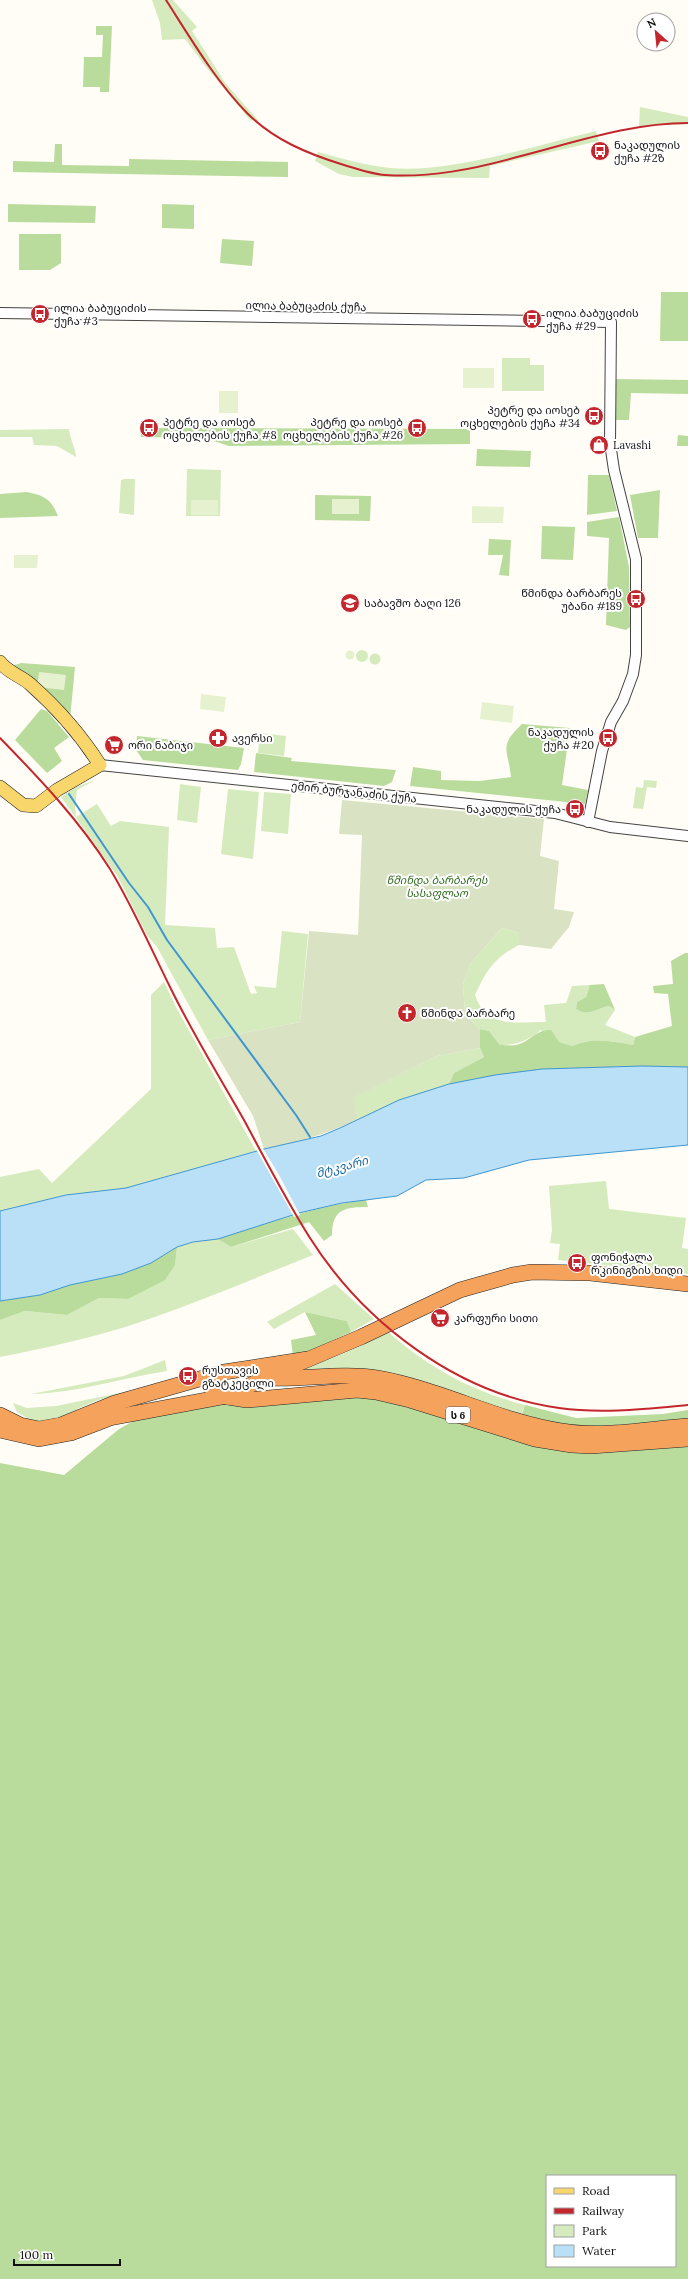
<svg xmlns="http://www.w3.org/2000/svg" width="688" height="2279" font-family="Lora,'Noto Sans Georgian',serif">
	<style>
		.green { fill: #d5ebbd }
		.forest { fill: #b9dc9c; fill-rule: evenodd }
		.cemetery { fill: #d9e3c4 }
		.pitch { fill: #e6f2cf }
		.water { fill: #b9e0f7; stroke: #3f96cf }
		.pier { fill: #fffdf5 }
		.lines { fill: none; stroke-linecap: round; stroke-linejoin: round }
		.stream { stroke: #3f96cf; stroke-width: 2 }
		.minor-casing { stroke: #444; stroke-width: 12 }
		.major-casing { stroke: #222; stroke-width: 14 }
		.highway-casing { stroke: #222; stroke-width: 16 }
		.minor { stroke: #fff; stroke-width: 10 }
		.major { stroke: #f9d66b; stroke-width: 13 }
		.highway { stroke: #f5a25d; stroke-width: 15 }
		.rail { stroke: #c4262e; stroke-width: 2 }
		.labels { text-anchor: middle; stroke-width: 4; stroke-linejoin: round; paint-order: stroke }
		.shield { fill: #fff; stroke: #585858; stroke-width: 1 }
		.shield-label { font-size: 10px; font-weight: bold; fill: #111 }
		.poi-label { font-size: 11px; fill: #111; stroke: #fff; text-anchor: start }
		.street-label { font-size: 11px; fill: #111; stroke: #fff }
		.park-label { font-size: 11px; font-style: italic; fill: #2f6b1f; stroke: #fff }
		.water-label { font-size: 12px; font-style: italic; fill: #1768a6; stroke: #fff }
	</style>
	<rect width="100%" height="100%" fill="#fffdf5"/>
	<g class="green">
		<polygon points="152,0 173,0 197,27 192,31 226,84 259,121 250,120 206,67 185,39 162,40 160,23"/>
		<polygon points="640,107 688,117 688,124 639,126"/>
		<path d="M 596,131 L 599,141 L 490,166 L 489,178 L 353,177 L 339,174 L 315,161 L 318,152 C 342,159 365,165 390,168 C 449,174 537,145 596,131 Z"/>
		<polygon points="502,358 530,358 530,365 544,365 544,391 502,391"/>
		<path d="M 69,429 C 70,439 75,447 76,457 L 57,446 L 34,445 L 32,437 L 0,437 L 0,430 Z"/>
		<polygon points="187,469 221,470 220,516 186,516"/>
		<polygon points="125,479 135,479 134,515 119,513 121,480"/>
		<circle cx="362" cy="656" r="6"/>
		<circle cx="375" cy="659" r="5.5"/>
		<polygon points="260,733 286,736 284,756 258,753"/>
		<polygon points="97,779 77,790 75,807 76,817 97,804 111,826 120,821 169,827 165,925 215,928 217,948 234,947 251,994 257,993 254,986 276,988 282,931 308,934 300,1022 208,1040 157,947 147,935 118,877 61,797 74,788"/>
		<polygon points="644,780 657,781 656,788 647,787 643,809 633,808 636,787 643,788"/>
		<polygon points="180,784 201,787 197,823 177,820"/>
		<polygon points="228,789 259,792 253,859 221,854"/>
		<polygon points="264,792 291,794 288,834 261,831"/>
		<path d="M 502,928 L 519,933 L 519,945 C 494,958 487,970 475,995 C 486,1029 517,1022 546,1022 L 544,1005 L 566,1003 L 572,986 L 590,985 L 586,997 L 577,1002 L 576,1009 C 589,1017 596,1009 609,1006 L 615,1010 L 605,1025 L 635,1037 L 633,1045 C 611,1041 593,1037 572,1046 L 559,1042 L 541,1030 C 527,1041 517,1045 500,1045 L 489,1031 L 480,1029 L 465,1014 L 463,984 L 470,964 Z"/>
		<polygon points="164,982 177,1009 256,1151 126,1188 66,1195 0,1211 0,1177 39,1169 52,1183 151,1089 151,995"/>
		<polygon points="480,1048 484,1057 454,1073 449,1084 400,1100 358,1119 352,1098 437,1056"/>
		<polygon points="606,1181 609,1209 686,1218 682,1248 688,1249 688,1274 558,1260 560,1244 550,1243 552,1230 549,1186"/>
		<path d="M 293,1229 L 313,1255 C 250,1280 187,1307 122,1328 C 82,1340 41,1349 0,1357 L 0,1320 L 25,1311 L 67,1315 L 99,1298 L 128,1299 L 175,1265 L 177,1247 L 193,1242 L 218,1239 L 231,1247 Z"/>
		<polygon points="335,1284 374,1319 351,1332 347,1321 305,1312 274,1329 267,1322"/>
		<path d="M 386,1330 C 427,1367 471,1391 525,1405 L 521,1414 L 404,1377 L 379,1371 L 337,1368 L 279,1375 C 317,1363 354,1354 386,1330 Z"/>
		<path d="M 165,1360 L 167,1371 C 121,1378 77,1393 31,1394 L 124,1376 Z"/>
		<path d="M 159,1385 C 140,1390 120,1394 102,1399 C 73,1408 59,1424 26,1421 L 27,1418 L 17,1412 L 13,1403 L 27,1408 L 56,1406 Z"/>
	</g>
	<g class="forest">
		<polygon points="96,26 112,26 109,92 100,92 100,87 83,87 84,57 102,57 103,35 96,35"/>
		<polygon points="55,144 62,144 62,165 129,166 129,159 288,162 288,177 13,172 13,161 54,162"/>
		<polygon points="8,204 96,206 95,223 8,222"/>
		<polygon points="162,204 194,205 194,229 162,228"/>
		<polygon points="19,234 61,234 61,263 50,270 19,270"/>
		<polygon points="222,239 254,241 252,266 220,263"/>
		<polygon points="661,292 688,292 688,341 660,341"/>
		<polygon points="615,379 688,380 688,394 631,393 629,420 615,420"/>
		<polygon points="140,428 466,429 470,431 470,444 229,446 205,438 141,437"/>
		<polygon points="678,435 688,436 688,446 677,446"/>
		<polygon points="477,449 531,451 530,467 476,466"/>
		<polygon points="588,475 609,475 617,511 587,515"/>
		<polygon points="660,490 658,538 638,538 630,495"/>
		<path d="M 27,492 C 45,496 51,499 58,516 L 0,518 L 0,494 Z"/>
		<polygon points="315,495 371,496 370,521 315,520"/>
		<polygon points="619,517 629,567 630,627 626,630 606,625 609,538 587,536 587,522"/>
		<polygon points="542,526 575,527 573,560 541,559"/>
		<polygon points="489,539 511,540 509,576 499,575 503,555 488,555"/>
		<polygon points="21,663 75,667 70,719 9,667"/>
		<polygon points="41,709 47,711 69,737 54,748 62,761 47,773 15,740"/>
		<path d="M 522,724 L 570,728 L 562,785 L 588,790 L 585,804 L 410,786 L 413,767 L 441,771 L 441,780 L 479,781 L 511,777 C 508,748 498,747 522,724 Z"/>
		<polygon points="137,736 244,748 241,764 238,770 143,760 136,750"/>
		<polygon points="256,753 292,758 291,761 396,770 392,782 384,786 254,772"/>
		<path d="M 685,953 L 688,953 L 688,1067 C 606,1065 529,1068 449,1084 L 454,1073 L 484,1057 L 480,1048 L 480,1029 L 489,1031 L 500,1045 C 505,1045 512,1046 516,1045 C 532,1041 534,1030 551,1030 L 559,1042 L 572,1046 C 593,1037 611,1041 633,1045 L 635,1037 L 672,1026 L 668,994 L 654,993 L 653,986 L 673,984 L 671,961 Z"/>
		<path d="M 604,984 L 615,1010 L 609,1006 C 596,1009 588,1017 576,1009 L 577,1002 L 586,997 L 590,985 Z"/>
		<path d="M 366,1200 L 368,1207 C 345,1207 332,1209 332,1235 L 324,1241 L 309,1222 L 231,1247 L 218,1239 C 267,1224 315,1206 366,1200 Z"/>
		<polygon points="177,1247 175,1265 165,1280 128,1299 99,1298 67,1315 25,1311 0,1320 0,1301 40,1295 70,1285 122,1274 151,1263"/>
		<polygon points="305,1312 347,1321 351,1332 302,1354 293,1356 291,1340 316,1335"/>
		<path d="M 356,1395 L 688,1443 L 688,2279 L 0,2279 L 0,1463 L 64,1475 L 119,1429 L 137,1419 L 180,1407 ZM 547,2176 L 675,2176 L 675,2266 L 547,2266 Z"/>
		<polygon points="525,1405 576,1418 663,1414 688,1410 688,1420 571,1428 522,1414"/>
	</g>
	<path class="cemetery" d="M 342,800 L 544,819 L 540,856 L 559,861 L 554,909 L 574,912 L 569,927 L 551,949 L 519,945 L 519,933 L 502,928 L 470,964 L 463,984 L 465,1014 L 480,1029 L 480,1048 L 437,1056 L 353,1098 L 358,1119 C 329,1134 297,1142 264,1149 L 253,1116 L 208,1040 L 300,1022 L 309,931 L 358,935 L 362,835 L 339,834 Z"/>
	<g class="pitch">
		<rect x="463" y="368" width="31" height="20"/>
		<rect x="219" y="391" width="19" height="22"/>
		<rect x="332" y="499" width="27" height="15"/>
		<rect x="191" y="500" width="27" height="15"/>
		<polygon points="472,506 504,507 503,523 472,523"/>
		<polygon points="14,555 38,555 37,568 14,568"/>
		<circle cx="350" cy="655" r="4.5"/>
		<polygon points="39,672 66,675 64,690 37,687"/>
		<polygon points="201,694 226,697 224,712 200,709"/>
		<polygon points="482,702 514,706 512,723 480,719"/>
	</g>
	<polygon class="water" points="642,1066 688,1067 688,1145 529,1160 464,1178 426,1180 397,1196 342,1203 299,1213 218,1239 193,1242 177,1247 151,1263 122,1274 70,1285 40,1295 0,1301 0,1211 66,1195 126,1188 264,1149 321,1136 340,1128 399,1100 449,1084 495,1075 542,1069"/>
	<polygon class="pier" points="262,1147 278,1173 300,1215 294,1217 256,1149"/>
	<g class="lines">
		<polyline class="stream" points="69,794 129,883 148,907 167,940 296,1115 310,1137"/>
		<defs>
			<g id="minor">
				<polyline points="0,313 611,322 610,443 614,470 636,559 636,655 633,674 623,701 611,722 602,751 588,822"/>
				<polyline points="100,765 555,813 610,827 688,836"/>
			</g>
			<path id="major" d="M 0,662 C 7,672 21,676 30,684 C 56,707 81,735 100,765 L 57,790 L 36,806 L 23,805 L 0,787"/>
			<g id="highway">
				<polyline points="308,1359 224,1372 214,1377 212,1389 219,1396 228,1397 264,1378 361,1337 460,1290 513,1275 532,1272 590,1273 688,1284"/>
				<path d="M 268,1378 C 305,1380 341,1372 377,1378 C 440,1389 498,1421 561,1431 C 602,1438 647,1429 688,1426"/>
				<polyline points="228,1397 247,1400 357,1390 376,1392 410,1400 535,1439 572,1445 591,1446 688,1439"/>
				<polyline points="0,1415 20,1425 39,1429 61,1425 115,1403 217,1374"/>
				<polyline points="0,1430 39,1439 71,1433 110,1418 222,1397"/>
			</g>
		</defs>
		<use href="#minor" class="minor-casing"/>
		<use href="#major" class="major-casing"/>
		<use href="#highway" class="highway-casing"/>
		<use href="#minor" class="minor"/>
		<use href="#major" class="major"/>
		<use href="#highway" class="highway"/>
		<g class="rail">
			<path d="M 166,0 C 191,39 215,80 247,113 C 274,140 308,154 344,165 C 357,169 372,174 385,175 C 430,178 474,169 517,157 C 573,143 629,123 688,123"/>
			<path d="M 0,738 C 40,779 79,820 110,869 C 133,907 151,949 171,989 C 193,1034 219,1076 244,1120 C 265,1159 286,1200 310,1238 C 364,1323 457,1394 559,1408 C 602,1414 645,1409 688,1405"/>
		</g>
	</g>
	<defs>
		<symbol id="bus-disc" viewBox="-11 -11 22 22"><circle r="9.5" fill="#c4262e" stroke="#fff"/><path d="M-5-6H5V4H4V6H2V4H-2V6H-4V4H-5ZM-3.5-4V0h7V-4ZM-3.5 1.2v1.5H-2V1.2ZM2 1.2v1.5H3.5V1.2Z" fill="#fff"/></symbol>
		<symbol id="shop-disc" viewBox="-11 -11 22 22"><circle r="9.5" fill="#c4262e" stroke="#fff"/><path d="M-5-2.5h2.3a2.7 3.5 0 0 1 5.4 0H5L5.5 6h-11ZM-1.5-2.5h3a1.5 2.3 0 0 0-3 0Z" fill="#fff"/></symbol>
		<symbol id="school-disc" viewBox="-11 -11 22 22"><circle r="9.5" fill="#c4262e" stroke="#fff"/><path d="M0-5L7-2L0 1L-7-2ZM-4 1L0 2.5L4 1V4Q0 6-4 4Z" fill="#fff"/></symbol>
		<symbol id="pharmacy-disc" viewBox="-11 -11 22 22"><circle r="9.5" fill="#c4262e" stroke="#fff"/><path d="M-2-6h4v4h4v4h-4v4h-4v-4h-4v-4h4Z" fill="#fff"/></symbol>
		<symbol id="supermarket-disc" viewBox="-11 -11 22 22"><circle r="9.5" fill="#c4262e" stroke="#fff"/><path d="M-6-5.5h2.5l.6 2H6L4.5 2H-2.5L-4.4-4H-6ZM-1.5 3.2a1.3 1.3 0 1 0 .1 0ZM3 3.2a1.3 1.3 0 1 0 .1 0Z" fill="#fff"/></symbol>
		<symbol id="church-disc" viewBox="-11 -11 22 22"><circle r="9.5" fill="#c4262e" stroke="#fff"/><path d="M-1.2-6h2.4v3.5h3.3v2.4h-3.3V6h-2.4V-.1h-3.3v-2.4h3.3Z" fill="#fff"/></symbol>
	</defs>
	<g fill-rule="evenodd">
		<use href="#bus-disc" x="589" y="140" width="22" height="22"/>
		<use href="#bus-disc" x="29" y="303" width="22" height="22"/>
		<use href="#bus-disc" x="521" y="308" width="22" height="22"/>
		<use href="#bus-disc" x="583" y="405" width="22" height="22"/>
		<use href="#bus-disc" x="138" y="417" width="22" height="22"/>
		<use href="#bus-disc" x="406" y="417" width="22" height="22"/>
		<use href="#shop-disc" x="588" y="434" width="22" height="22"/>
		<use href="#bus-disc" x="625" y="588" width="22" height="22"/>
		<use href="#school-disc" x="339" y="592" width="22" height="22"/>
		<use href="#pharmacy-disc" x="207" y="727" width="22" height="22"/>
		<use href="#bus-disc" x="597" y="727" width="22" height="22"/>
		<use href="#supermarket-disc" x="103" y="734" width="22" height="22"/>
		<use href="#bus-disc" x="564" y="798" width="22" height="22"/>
		<use href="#church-disc" x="396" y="1002" width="22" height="22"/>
		<use href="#bus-disc" x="566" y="1252" width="22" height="22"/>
		<use href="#supermarket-disc" x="429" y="1307" width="22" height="22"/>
		<use href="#bus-disc" x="177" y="1365" width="22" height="22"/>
	</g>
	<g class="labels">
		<rect class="shield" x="446" y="1407" width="24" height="16" rx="3"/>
		<g class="shield-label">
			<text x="458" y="1419">ს 6</text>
		</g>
		<g class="poi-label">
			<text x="614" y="149">ნაკადულის<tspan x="614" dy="13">ქუჩა #2ზ</tspan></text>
			<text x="54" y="312">ილია ბაბუციძის<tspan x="54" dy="13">ქუჩა #3</tspan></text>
			<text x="546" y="317">ილია ბაბუციძის<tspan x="546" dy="13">ქუჩა #29</tspan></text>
			<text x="580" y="414" text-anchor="end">პეტრე და იოსებ<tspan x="580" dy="13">ოცხელების ქუჩა #34</tspan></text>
			<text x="163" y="426">პეტრე და იოსებ<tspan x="163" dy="13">ოცხელების ქუჩა #8</tspan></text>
			<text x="403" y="426" text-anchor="end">პეტრე და იოსებ<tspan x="403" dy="13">ოცხელების ქუჩა #26</tspan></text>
			<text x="613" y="449">Lavashi</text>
			<text x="622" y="597" text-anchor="end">წმინდა ბარბარეს<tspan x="622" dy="13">უბანი #189</tspan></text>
			<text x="364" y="607">საბავშო ბაღი 126</text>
			<text x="594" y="736" text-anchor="end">ნაკადულის<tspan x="594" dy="13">ქუჩა #20</tspan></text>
			<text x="232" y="742">ავერსი</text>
			<text x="128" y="749">ორი ნაბიჯი</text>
			<text x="561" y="813" text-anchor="end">ნაკადულის ქუჩა</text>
			<text x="421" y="1017">წმინდა ბარბარე</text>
			<text x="591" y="1261">ფონიჭალა<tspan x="591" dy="13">რკინიგზის ხიდი</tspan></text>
			<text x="454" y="1322">კარფური სითი</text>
			<text x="202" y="1374">რუსთავის<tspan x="202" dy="13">გზატკეცილი</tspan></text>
		</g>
		<g class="street-label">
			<text transform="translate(306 306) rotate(1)" y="4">ილია ბაბუცაძის ქუჩა</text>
			<text transform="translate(354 792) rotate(6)" y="4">ემირ ბურჯანაძის ქუჩა</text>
		</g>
		<g class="park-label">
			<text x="437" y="884">წმინდა ბარბარეს<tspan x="437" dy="13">სასაფლაო</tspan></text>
		</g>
		<g class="water-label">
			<text transform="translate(342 1167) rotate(-15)" y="4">მტკვარი</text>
		</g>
	</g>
	<rect x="546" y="2175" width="130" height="92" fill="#ffffff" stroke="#a0a0a0"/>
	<rect x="554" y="2188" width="20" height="6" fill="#f9d66b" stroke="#a0a0a0"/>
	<text x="582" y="2195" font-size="12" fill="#111111">Road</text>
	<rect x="554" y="2208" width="20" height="6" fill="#c4262e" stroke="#a0a0a0"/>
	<text x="582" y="2215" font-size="12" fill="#111111">Railway</text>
	<rect x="554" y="2225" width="20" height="12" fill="#d5ebbd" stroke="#a0a0a0"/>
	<text x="582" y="2235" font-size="12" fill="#111111">Park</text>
	<rect x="554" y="2245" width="20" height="12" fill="#b9e0f7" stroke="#a0a0a0"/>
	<text x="582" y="2255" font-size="12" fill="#111111">Water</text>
	<g transform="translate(656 32) rotate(333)"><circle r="19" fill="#ffffff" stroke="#a0a0a0"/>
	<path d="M0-3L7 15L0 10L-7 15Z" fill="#c4262e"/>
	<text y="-6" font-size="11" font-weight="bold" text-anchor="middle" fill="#111111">N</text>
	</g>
	<path d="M14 2259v6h106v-6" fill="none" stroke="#111111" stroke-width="2"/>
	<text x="20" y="2259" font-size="12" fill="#111111" stroke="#ffffff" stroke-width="3" paint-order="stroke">100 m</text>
</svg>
